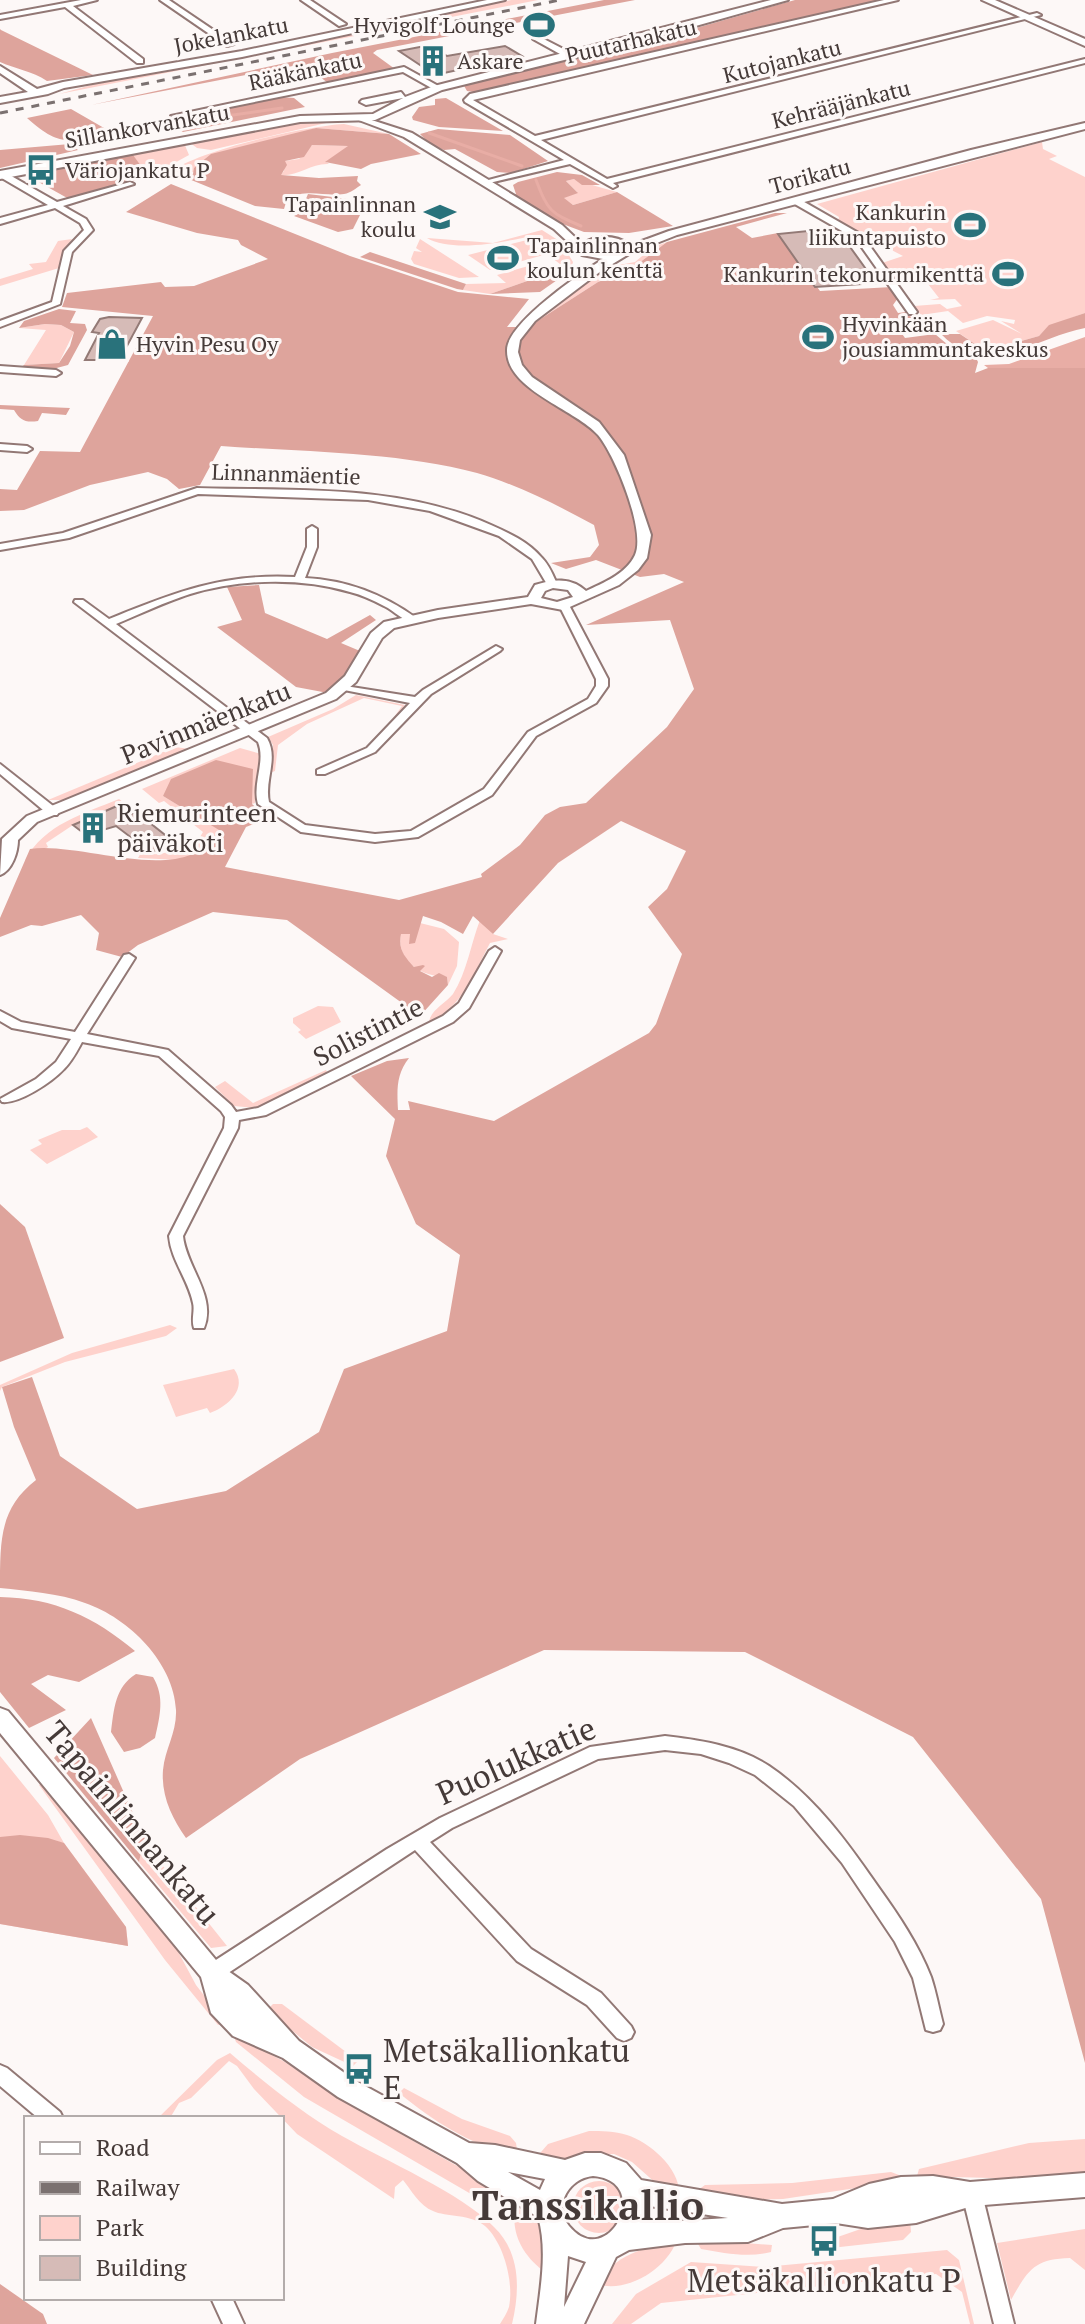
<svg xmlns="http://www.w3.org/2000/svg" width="1085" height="2324" font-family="'PT Serif',serif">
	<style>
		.green { fill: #fed2cc }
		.forest { fill: #dea49c }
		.water { fill: #e8ada5 }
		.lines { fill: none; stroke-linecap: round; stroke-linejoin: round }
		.stream { stroke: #e8ada5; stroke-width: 3 }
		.building { fill: #d6bbb7; stroke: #937a76; stroke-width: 2 }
		.minor-casing { stroke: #927875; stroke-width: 4 }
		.tertiary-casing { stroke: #927875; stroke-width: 4 }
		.secondary-casing { stroke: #927875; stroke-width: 4 }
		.minor { fill: #fff; fill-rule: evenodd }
		.tertiary { fill: #fff; fill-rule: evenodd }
		.secondary { fill: #fff; fill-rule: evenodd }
		.rail { stroke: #7b7170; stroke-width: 3; stroke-dasharray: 8 8; stroke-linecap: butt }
		.labels { text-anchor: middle; stroke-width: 6; stroke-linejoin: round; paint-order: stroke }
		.far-poi-label { font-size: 22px; fill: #453a38; stroke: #fdf8f7; text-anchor: start }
		.far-street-label { font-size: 22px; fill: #453a38; stroke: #fdf8f7 }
		.street-label { font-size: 26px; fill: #453a38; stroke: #fdf8f7 }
		.poi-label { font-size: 26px; fill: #453a38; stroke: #fdf8f7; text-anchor: start }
		.near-street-label { font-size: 32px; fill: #453a38; stroke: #fdf8f7 }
		.near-poi-label { font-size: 32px; fill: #453a38; stroke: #fdf8f7; text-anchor: start }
		.near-district-label { font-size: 40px; font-weight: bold; fill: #453a38; stroke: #fdf8f7 }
	</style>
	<rect width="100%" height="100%" fill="#fdf8f7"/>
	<g class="green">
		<polygon points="511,0 538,0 59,94 109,80 259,53"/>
		<polygon points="331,118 326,123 211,150 197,148 189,142"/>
		<path d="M 344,124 L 389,134 L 316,128 L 194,172 L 171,172 C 197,150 308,126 344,124 Z"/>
		<polygon points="1042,142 1043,149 1057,156 1049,159 1085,177 1085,313 1049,326 1039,336 993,349 978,346 956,331 993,320 1022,334 1001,321 1014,324 1015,320 987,316 963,323 948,311 921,315 914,306 940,304 947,309 962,306 955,299 930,300 939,298 921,275 903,273 905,277 893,278 882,263 903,256 880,244 871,247 860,234 838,222 839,217 817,204"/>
		<polygon points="184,143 189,155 149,177 142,169 120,155"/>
		<path d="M 312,145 L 350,146 L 326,162 L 329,164 C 311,163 297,177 280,175 L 284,171 L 285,161 L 299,159 Z"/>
		<path d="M 574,179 C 589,184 602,188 617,192 L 573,205 L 563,198 L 577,192 L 566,181 Z"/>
		<path d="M 542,230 L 561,242 L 573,262 L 571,269 L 560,278 L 550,273 L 490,294 L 463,290 L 466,284 L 506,283 L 497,275 L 532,265 L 546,272 L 560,264 L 552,258 L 550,251 L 535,235 C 507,242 452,253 427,238 L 493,243 Z"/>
		<polygon points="72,239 62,253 59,268 0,286 0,279 33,269 29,264 46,262 58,241"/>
		<polygon points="420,239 479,277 459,278 414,264 411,259 414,251 422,252 416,248"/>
		<polygon points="527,240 547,254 490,270 468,255"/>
		<polygon points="667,242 631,269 598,282 528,327 602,268 635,262 653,247"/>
		<polygon points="45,324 61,325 74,332 59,363 24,365 46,330 19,328"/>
		<polygon points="356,695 405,705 389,724 402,706 364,698 307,724 278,745 275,771 270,773 273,745 268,737 333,709"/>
		<polygon points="175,747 190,749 72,800 48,800"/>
		<path d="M 240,748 L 261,754 L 255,803 L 252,804 L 250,800 L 253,770 L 163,796 L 220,830 L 211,847 L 180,860 L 138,858 L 142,851 C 160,861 182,846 200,837 L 203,832 L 164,801 L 159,803 L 142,789 Z"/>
		<path d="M 119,799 L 136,812 L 73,825 L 46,843 L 48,847 L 25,860 C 45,824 83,814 119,799 Z"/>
		<path d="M 480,920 L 493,934 L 508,939 L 490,943 C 472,977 464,1005 429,1023 C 430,1010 445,1004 453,994 C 467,972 471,943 480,920 Z"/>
		<path d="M 420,923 L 444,929 L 459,942 L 457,966 L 448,985 L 447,977 C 422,977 395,961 401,933 L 411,934 Z"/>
		<polygon points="318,1006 333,1007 341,1022 306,1039 298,1032 301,1030 293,1023 293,1018"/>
		<polygon points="326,1070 328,1074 255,1108 234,1106 215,1087 225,1081 253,1103"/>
		<polygon points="87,1127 98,1137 47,1164 30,1150 42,1144 38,1140 62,1130 80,1130"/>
		<polygon points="170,1325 177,1328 166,1336 65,1362 2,1387 0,1391 0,1385 72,1353"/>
		<path d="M 234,1369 C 248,1388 229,1406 210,1413 L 207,1408 L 176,1417 L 163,1385 Z"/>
		<polygon points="0,1756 48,1815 64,1843 126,1927 128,1946 0,1924"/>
		<polygon points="42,1783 174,1944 196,1985 225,2023 218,2025 165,1960 39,1785"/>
		<polygon points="149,1838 163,1866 227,1946 211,1948 139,1862 142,1848"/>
		<polygon points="273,2004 282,2004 358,2061 353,2066 312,2047 267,2010"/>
		<polygon points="233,2034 285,2062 341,2100 503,2192 496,2198 483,2201 304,2097 236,2042"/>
		<path d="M 230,2053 C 265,2083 302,2113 342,2136 C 384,2160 463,2194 494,2227 C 521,2253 520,2291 512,2324 L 500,2324 C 503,2319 507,2313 509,2307 C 514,2283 504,2243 485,2226 C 472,2214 445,2217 433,2211 C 420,2206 411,2190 403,2180 L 395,2187 L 394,2199 L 297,2134 L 254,2089 L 237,2066 L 229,2061 L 191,2098 L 179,2103 L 170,2118 L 158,2118 L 217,2060 Z"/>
		<path d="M 404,2088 L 462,2119 L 510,2136 L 516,2143 L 518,2156 C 472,2146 436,2123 399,2093 Z"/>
		<path d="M 589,2131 C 601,2131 615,2131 627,2135 C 649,2142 680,2168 679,2193 L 658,2185 L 632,2162 L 614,2154 L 579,2155 L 562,2160 L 535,2159 L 548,2144 Z"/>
		<polygon points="1085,2139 1085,2174 1029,2179 917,2176 919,2169 1029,2143"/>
		<polygon points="891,2172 899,2175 903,2181 783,2199 748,2200 698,2190 705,2185 792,2183"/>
		<circle cx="599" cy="2207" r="26"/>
		<path d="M 522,2201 L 542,2221 L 545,2272 C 523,2257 507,2229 518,2202 Z"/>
		<polygon points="910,2219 911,2232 903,2240 831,2248 829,2240 878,2223"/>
		<path d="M 1085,2229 L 1085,2270 L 1070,2258 C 1034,2259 1028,2270 1011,2300 L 997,2243 Z"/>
		<path d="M 695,2239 L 772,2245 L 771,2252 C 748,2258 724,2253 701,2249 Z"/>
		<path d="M 676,2242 C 666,2269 626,2294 597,2284 C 614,2255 644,2247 676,2242 Z"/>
		<polygon points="947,2250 959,2260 974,2324 970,2324 962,2292 936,2274 661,2303 631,2324 612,2324 636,2294 691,2262 764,2267"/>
	</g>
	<g class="forest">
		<polygon points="604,0 635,0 377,50 373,53 395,69 328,83 303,64 91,105 332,53"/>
		<polygon points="795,0 886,0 480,93 467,91 463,84 626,48"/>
		<path d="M 0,29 L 1,30 L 93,75 L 47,81 C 32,71 16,69 0,62 Z"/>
		<polygon points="281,97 294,98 305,107 183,132 165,120"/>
		<polygon points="446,98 503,131 439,127 413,120 412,117 419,107 435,105 435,99"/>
		<path d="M 71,109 L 111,132 C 68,142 61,148 27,118 Z"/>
		<path d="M 316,128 L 389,134 L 421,154 L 371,164 L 361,169 L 325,162 L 348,146 L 312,145 L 304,157 L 285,161 L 287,165 L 281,175 L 319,178 L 358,176 L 357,181 L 361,185 C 356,188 351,193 344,194 C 324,197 307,188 287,199 L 284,209 L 255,206 L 179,175 L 193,174 L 194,168 L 211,154 Z"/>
		<polygon points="438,129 510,135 548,161 511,173 497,172 455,149 444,150 431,145 420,134"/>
		<polygon points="70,144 78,150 0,168 0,150"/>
		<polygon points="120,155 133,155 149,177 69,199 26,175"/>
		<polygon points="557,172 582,175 600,185 582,185 574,179 566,181 578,193 564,198 573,205 617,192 673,226 629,233 584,232 560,223 513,195 516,194 513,185 518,182"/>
		<path d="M 171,184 L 350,256 L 458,292 L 529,299 L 507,327 L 528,327 L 598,282 L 631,269 L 667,242 L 775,213 L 787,213 L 736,227 L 752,238 L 778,233 L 820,291 L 892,287 L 898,298 L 893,305 L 898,313 L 906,312 L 912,318 L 893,321 L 905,338 L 935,334 L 954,350 L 976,358 L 978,362 L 975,373 L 988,368 L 1085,368 L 1085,2063 L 1041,1899 L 913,1737 L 745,1652 L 544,1650 L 300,1759 L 186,1838 C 172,1818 161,1796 163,1770 C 165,1749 177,1732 176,1710 C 174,1663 129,1618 85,1603 C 58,1593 28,1591 0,1588 C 0,1539 0,1508 36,1480 L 14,1427 L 2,1387 L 32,1377 L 60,1456 L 137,1509 L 226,1491 L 319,1432 L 344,1369 L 447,1331 L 460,1255 L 416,1224 L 386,1156 L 395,1119 L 351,1076 L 387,1061 L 409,1058 C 396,1075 397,1089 398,1110 L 410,1110 L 408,1101 L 494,1121 L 649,1033 L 656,1024 L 682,954 L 648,907 L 667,889 L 686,851 L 621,821 L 558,863 L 493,934 L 473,916 L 463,934 L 441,922 L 423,916 L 415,943 L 409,944 L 410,934 L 401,934 C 398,949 404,956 414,967 L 423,965 L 425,966 L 420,971 L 432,977 L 439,973 L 447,977 L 448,985 L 420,1016 L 287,920 L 213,912 L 138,945 L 122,957 L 96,950 L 99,933 L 81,915 L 42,926 L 31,925 L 0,937 L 0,918 L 30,849 C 84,841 187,890 219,830 L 163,796 L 171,779 L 216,760 L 253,769 L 252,804 L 268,818 L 246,827 L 225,867 L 399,900 L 482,877 L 481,874 L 520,845 L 545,815 L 560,807 L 586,803 L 667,727 L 694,689 L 670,620 L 586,625 L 684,582 L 664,574 L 640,577 L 596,560 L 566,569 L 551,563 L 590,557 L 599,545 L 594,525 C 557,505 518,485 477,473 C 398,452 303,452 221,446 L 200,485 L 179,489 L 167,479 L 148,472 L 90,485 L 24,510 L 0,511 L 0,489 L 17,490 L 40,451 L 80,452 L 153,316 L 62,307 L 67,293 L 161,282 L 165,287 L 194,286 L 268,259 L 241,245 L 238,240 L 197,233 L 126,212 Z"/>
		<polygon points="308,194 349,199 363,209 353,229 338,232 294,216 300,213"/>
		<polygon points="370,252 466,284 463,290 457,289 360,257"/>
		<polygon points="550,273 560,278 540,292 490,294"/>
		<polygon points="59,309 76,311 70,323 85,324 87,330 68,365 49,370 20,368 24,365 59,363 70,346 74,332 61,325 45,324 19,328 24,321"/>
		<path d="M 1085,313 L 1085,328 C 1036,337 987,381 941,334 L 960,334 L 978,346 L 993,349 L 1039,336 L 1049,325 Z"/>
		<path d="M 0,405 L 70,408 L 66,415 L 42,413 L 38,421 C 25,423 20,420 14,410 L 0,409 Z"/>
		<polygon points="259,585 265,613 327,639 370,615 376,620 341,643 360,651 342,681 328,693 296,687 217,627 242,620 227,587"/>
		<polygon points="0,1204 25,1227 64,1338 0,1362"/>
		<path d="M 0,1597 C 55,1598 94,1617 135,1651 L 79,1682 L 48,1675 L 31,1684 L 66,1710 L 29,1728 L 0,1692 Z"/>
		<path d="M 136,1674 L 153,1677 C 165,1697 160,1716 155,1738 L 140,1748 L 124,1752 L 111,1732 C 114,1709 115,1687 136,1674 Z"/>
		<polygon points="91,1718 136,1820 149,1838 142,1848 139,1862 54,1758"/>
		<polygon points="20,1835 48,1838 64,1843 126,1927 128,1946 0,1924 0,1837"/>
		<polygon points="0,2284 43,2314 47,2324 0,2324"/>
	</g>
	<polygon class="water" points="1085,337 1085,368 988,368 984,365 1009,364"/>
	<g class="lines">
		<g class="stream">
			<polyline points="176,123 282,108"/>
			<polyline points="429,133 522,166"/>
			<path d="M 536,180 C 548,211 550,213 581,226"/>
		</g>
	</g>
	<g class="building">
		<polygon points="430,45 447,56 505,46 522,56 435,75 399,51"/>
		<polygon points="828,229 836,241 845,240 876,283 815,287 778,234"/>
		<polygon points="109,317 142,318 121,357 107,356 104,360 85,360 99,333 92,332 100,319"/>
		<polygon points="117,806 128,815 136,812 174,842 154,851 144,844 141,845 116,826 86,835 73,825"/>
	</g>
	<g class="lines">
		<defs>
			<g id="minor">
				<polygon points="81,0 97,0 73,6 143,59 143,63 137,63 65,7 0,19 0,15"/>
				<polygon points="160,0 169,0 234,44 227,46"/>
				<polygon points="301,0 310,0 346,24 339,26"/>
				<polygon points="884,0 898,0 473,100 535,136 1037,13 1041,15 541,140 607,179 1085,59 1085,63 613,183 617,186 613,188 570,164 485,184 481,182 564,160 465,102 464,100 470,94"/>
				<polygon points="536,35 575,55 576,57 569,59 533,39 533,35"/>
				<polygon points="404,67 442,88 435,90 403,72 175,118 171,116"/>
				<polygon points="0,173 6,173 57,202 130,182 134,184 63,206 86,219 93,230 72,252 60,304 0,327 0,321 52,302 64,251 84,230 80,223 55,208 0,224 0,218 48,205 0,177"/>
				<polygon points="793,199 799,199 862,235 917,312 915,314 909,314 856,239 793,203"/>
				<polygon points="0,366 56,370 61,373 56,376 0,372"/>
				<polygon points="0,444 27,446 32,449 27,452 0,450"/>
				<path d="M 197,488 C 295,491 400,484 491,525 C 509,533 529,542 542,558 C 549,565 553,575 557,584 L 556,586 L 548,586 L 532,559 L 499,536 L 430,511 L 368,500 L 198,494 L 69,538 L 0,550 L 0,544 L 63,533 Z"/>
				<path d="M 312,526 L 317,529 L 317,547 L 305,578 C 346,580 383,594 416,618 L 416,622 C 404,623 395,611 384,606 C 373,600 362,595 350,592 C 300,577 240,579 190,594 C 165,602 140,614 116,624 L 267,738 C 279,759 264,780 269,802 L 305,825 L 375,834 L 411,831 L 484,789 L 528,732 L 588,699 L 596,686 L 596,679 L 560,607 L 561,605 L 569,605 L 570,607 L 608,679 L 608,686 L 596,703 L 536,736 L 492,795 L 418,837 L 375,842 L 301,832 L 258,804 C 252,783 266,762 258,742 L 74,602 L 75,600 L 83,600 L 109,619 C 173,593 223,573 295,577 L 307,547 L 307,529 Z"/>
				<polygon points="496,646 502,649 500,651 431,694 375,752 325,774 317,774 317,770 367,748 410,703 339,689 339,685 415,697 423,690"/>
				<polygon points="0,764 57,809 59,812 57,815 49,815 0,774"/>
				<path d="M 495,947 L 501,951 L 469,1008 L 453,1022 L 266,1115 L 239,1120 L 238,1128 L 183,1236 C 186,1267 217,1296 204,1328 L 194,1328 C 191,1319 195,1311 193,1303 C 188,1279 171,1260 169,1236 L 224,1128 L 225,1117 L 221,1111 L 159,1056 L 82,1042 C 77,1051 72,1061 64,1069 C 52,1082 19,1104 2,1102 L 0,1099 L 36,1079 L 56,1062 L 71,1039 L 12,1028 L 0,1021 L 0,1011 L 21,1022 L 75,1032 L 124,955 L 129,954 L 135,958 L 87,1034 L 168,1050 L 231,1105 L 236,1112 L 258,1108 L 443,1016 L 459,1003 L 489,951 Z"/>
				<path d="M 665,1736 C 700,1740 739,1746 769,1766 C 815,1797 848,1843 879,1888 C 899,1916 918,1944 931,1977 C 936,1992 939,2009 943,2024 L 940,2030 L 933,2032 L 926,2030 L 913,1978 L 895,1942 L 842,1863 L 794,1806 L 755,1775 L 729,1763 L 701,1754 L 665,1750 L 598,1759 L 452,1828 L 430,1842 L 531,1949 L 601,1993 L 631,2026 L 634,2032 L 631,2038 L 624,2041 L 617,2038 L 587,2005 L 517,1961 L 415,1850 L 219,1979 L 212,1981 L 205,1979 L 203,1973 L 205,1967 L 387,1849 L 440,1818 L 590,1747 Z"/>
				<polygon points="0,2065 7,2068 60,2112 63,2118 38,2118 0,2086"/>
				<polygon points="972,2185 979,2187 982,2194 1014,2324 994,2324 962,2194 965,2187"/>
				<polygon points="211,2298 232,2298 244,2324 223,2324"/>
			</g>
			<g id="tertiary">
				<polygon points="487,0 505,0 242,57 64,88 48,94 0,103 0,97 28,92 0,73 0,66 37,89 63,82 242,51"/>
				<polygon points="982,0 995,0 1085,39 1085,46"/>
				<path d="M 356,115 L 412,133 L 562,225 L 582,244 C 598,234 615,235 631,245 L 669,231 L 971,150 L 1085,123 L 1085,129 L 677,235 L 629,254 L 601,271 L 535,321 L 520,340 L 518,352 L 522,365 L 532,377 L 599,422 L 624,455 L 651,535 L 647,558 L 638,570 L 619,585 L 563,610 L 531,604 L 438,618 L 394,628 L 382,638 L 356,682 L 336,699 L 37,822 L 18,840 C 18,852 12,871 0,875 L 2,839 L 27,816 L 326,693 L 345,676 L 371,633 L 384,622 L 438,610 L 528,597 L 535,585 C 553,579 571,577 586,591 C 603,583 626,574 635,555 C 646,531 615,455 598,435 C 575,409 506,390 507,350 C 507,323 580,274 603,259 L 582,255 L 554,229 L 404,137 L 356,119 ZM 600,244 L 611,244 L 621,249 L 610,254 L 589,250 ZM 553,588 L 568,590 L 573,597 L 557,602 L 541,598 L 545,591 Z"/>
				<path d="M 0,1708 L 8,1711 L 221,1966 L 248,1985 L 299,2041 L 356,2081 L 469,2143 L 495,2145 L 565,2160 L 585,2153 L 601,2153 L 626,2163 L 641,2180 L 782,2204 L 833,2199 L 869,2184 L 901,2177 L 933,2176 L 970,2182 L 1085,2173 L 1085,2197 L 972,2206 L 916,2223 L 868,2228 L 836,2223 L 783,2228 L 748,2242 L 685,2243 L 629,2250 L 616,2257 L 584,2324 L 536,2324 C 540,2291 548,2250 538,2217 L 478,2181 L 457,2163 L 338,2097 L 283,2058 L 233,2036 L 211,2013 L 201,1977 L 0,1733 ZM 508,2172 L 545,2179 L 540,2190 ZM 593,2176 C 655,2181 608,2273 569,2226 C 552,2205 570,2178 593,2176 ZM 649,2206 L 728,2218 L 646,2223 ZM 568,2256 L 586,2262 L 564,2307 Z"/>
			</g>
			<polygon id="secondary" points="771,0 788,0 646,40 442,90 375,120 300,122 0,179 0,171 300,116 373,114 403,98 366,105 360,102 362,100 401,92 405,97 434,86"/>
		</defs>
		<use href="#minor" class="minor-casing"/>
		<use href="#tertiary" class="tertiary-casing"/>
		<use href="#secondary" class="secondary-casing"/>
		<use href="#minor" class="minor"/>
		<use href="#tertiary" class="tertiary"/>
		<use href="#secondary" class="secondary"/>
		<polyline class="rail" points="0,113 560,0"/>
	</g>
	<defs>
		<symbol id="stadium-bare" viewBox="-9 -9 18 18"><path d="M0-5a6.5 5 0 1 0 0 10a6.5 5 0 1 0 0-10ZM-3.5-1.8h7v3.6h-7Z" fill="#29727b" stroke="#fdf8f7" stroke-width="2.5" paint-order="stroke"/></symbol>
		<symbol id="building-bare" viewBox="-9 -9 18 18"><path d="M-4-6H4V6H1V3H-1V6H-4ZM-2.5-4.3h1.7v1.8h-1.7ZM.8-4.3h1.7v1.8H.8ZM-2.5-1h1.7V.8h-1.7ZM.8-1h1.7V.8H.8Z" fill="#29727b" stroke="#fdf8f7" stroke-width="2.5" paint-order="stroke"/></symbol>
		<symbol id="bus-bare" viewBox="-9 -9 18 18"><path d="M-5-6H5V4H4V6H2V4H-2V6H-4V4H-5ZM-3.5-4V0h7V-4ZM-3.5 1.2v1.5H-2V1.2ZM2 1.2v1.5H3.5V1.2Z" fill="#29727b" stroke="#fdf8f7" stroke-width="2.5" paint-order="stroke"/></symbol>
		<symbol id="school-bare" viewBox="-9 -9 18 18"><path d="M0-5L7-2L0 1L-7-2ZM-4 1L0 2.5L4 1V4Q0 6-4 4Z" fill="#29727b" stroke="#fdf8f7" stroke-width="2.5" paint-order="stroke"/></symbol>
		<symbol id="shop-bare" viewBox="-9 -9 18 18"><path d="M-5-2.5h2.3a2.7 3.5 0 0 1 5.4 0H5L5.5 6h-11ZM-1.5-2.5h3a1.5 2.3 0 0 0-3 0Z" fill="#29727b" stroke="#fdf8f7" stroke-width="2.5" paint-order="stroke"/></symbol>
	</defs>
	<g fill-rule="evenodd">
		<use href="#stadium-bare" x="517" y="3" width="44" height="44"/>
		<use href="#building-bare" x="411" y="39" width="44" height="44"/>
		<use href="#bus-bare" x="19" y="148" width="44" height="44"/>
		<use href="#school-bare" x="418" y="195" width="44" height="44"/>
		<use href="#stadium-bare" x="948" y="203" width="44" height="44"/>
		<use href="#stadium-bare" x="481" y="236" width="44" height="44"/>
		<use href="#stadium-bare" x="986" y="252" width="44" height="44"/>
		<use href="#stadium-bare" x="796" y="315" width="44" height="44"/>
		<use href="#shop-bare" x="90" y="322" width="44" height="44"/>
		<use href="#building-bare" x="71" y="806" width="44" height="44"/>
		<use href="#bus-bare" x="337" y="2047" width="44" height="44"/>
		<use href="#bus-bare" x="802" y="2219" width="44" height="44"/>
	</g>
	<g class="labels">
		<g class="far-poi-label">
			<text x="515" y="33" text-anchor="end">Hyvigolf Lounge</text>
			<text x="457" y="69">Askare</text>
			<text x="65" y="178">Väriojankatu P</text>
			<text x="416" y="212" text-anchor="end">Tapainlinnan<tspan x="416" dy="25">koulu</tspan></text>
			<text x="946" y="220" text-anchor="end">Kankurin<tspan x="946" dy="25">liikuntapuisto</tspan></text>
			<text x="527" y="253">Tapainlinnan<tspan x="527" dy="25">koulun kenttä</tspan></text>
			<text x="984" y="282" text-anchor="end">Kankurin tekonurmikenttä</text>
			<text x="842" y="332">Hyvinkään<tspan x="842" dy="25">jousiammuntakeskus</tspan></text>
			<text x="136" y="352">Hyvin Pesu Oy</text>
		</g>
		<g class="far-street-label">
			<text transform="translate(231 35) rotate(-11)" y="8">Jokelankatu</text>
			<text transform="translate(631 41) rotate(-13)" y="8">Puutarhakatu</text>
			<text transform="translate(782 61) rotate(-14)" y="8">Kutojankatu</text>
			<text transform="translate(305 71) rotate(-12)" y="8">Rääkänkatu</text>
			<text transform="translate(841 104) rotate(-14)" y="8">Kehrääjänkatu</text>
			<text transform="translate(147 126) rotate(-10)" y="8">Sillankorvankatu</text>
			<text transform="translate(810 176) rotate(-15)" y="8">Torikatu</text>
			<text transform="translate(286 474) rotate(2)" y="8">Linnanmäentie</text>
		</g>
		<g class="street-label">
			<text transform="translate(206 723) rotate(-22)" y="9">Pavinmäenkatu</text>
			<text transform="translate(368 1032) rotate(-27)" y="9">Solistintie</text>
		</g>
		<g class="poi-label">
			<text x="117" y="822">Riemurinteen<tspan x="117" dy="30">päiväkoti</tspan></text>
		</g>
		<g class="near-street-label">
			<text transform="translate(516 1761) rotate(-24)" y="11">Puolukkatie</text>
			<text transform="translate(132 1823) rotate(50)" y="11">Tapainlinnankatu</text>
		</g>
		<g class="near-poi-label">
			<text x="383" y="2062">Metsäkallionkatu<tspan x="383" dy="37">E</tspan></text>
			<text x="824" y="2292" text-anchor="middle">Metsäkallionkatu P</text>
		</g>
		<g class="near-district-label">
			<text x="588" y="2220">Tanssikallio</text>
		</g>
	</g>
	<rect x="24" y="2116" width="260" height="184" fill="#fdf8f7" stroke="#b3acab" stroke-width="2"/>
	<rect x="40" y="2142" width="40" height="12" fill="#ffffff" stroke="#b3acab" stroke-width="2"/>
	<text x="96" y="2156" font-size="24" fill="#453a38">Road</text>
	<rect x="40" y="2182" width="40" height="12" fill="#7b7170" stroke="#b3acab" stroke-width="2"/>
	<text x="96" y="2196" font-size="24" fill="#453a38">Railway</text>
	<rect x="40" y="2216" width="40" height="24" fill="#fed2cc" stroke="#b3acab" stroke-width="2"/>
	<text x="96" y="2236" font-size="24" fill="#453a38">Park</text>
	<rect x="40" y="2256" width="40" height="24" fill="#d6bbb7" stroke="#b3acab" stroke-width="2"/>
	<text x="96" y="2276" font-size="24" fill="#453a38">Building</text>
</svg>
